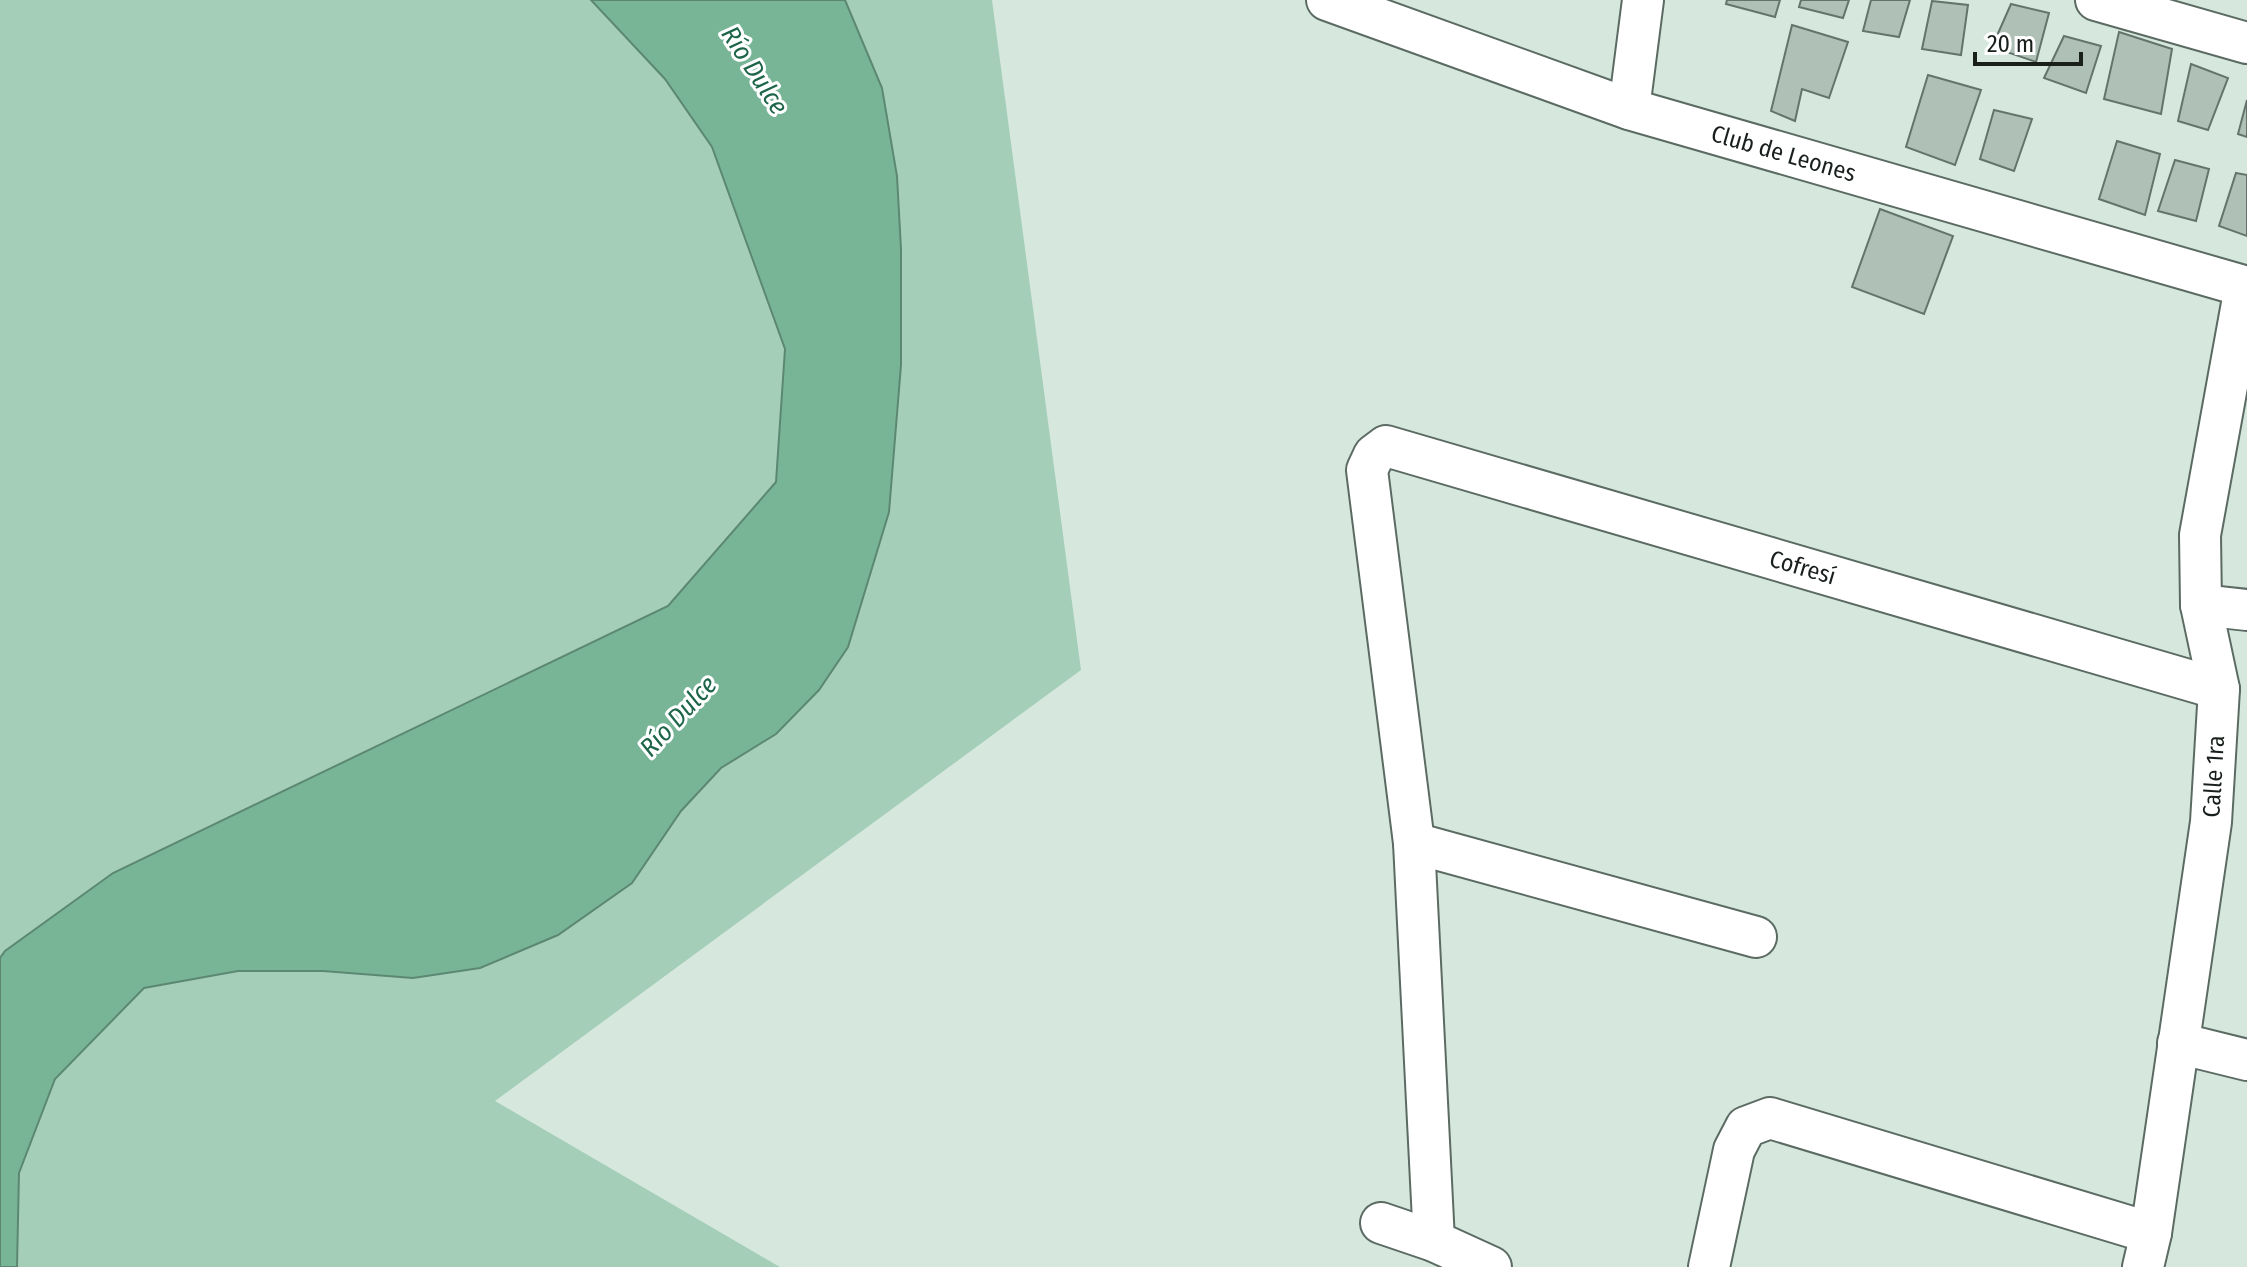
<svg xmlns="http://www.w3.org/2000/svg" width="2247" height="1267" font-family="'Fira Sans Condensed',sans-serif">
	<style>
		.green { fill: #a5ceb8 }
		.water { fill: #78b597; stroke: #5c8872; stroke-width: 2 }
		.building { fill: #afc1b7; stroke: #64746c; stroke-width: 2 }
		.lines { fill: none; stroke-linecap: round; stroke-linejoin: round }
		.minor-casing { stroke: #5b6b63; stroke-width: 44 }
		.minor { stroke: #fff; stroke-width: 40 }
		.labels { text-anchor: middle; stroke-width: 6; stroke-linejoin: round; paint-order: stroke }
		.street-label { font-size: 24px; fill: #19201c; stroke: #fff }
		.water-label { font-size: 26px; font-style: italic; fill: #1d6548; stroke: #fff }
	</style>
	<rect width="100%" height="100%" fill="#d6e8de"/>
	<g class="green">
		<polygon points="0,0 591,0 665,79 712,146 785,349 776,482 668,606 113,873 0,958"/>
		<polygon points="845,0 992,0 1081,670 495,1101 780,1267 17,1267 19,1173 55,1079 144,988 238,971 323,971 413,978 480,968 632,883 681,811 721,768 776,734 848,647 889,512 901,365 901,249 897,176 882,88"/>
	</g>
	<polygon class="water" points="591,0 845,0 882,88 897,176 901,249 901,365 889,512 848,647 819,690 776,734 721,768 681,811 632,883 558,935 480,968 413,978 323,971 238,971 144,988 55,1079 19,1173 17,1267 0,1267 0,958 5,951 113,873 668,606 776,482 785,349 712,147 665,79"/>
	<g class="building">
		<polygon points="1727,0 1780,0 1775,17 1726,4"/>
		<polygon points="1801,0 1849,0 1843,18 1799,7"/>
		<polygon points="1871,0 1910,0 1899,37 1863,31"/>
		<polygon points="1932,1 1968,5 1961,55 1922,49"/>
		<polygon points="2011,4 2049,13 2036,62 1992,47"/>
		<polygon points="1792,25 1848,42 1829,98 1802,89 1795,121 1771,111"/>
		<polygon points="2119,32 2172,49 2161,114 2104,99"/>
		<polygon points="2064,36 2101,46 2086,93 2044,78"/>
		<polygon points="2191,64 2228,78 2208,130 2178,121"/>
		<polygon points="1928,75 1981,90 1955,165 1906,147"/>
		<polygon points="2247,100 2247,137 2238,134"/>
		<polygon points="1994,110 2032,119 2014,171 1980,159"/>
		<polygon points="2117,141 2160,154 2145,215 2099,199"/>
		<polygon points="2175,160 2209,169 2196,221 2158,211"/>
		<polygon points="2236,173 2247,175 2247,236 2219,226"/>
		<polygon points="1880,209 1953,236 1924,314 1852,287"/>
	</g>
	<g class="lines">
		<defs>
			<g id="minor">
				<path id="s1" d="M 1327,0 L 1629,109 L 2247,287"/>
				<polyline points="2096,0 2247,43"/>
				<polyline points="1629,109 1643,0"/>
				<polyline points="2201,605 2247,610"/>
				<polyline points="1414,843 1756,937"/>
				<polyline points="2178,1043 2247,1060"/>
				<polyline points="1381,1223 1434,1241 1491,1267"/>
				<path id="s2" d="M 1434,1241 L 1414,843 L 1367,470 L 1374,455 L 1386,446 L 2219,689"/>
				<polyline points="1709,1267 1734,1150 1746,1127 1770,1118 2151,1233"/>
				<path id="s3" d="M 2143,1267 L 2151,1233 L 2211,822 L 2219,689 L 2201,605 L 2200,535 L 2245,287"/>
			</g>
		</defs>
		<use href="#minor" class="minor-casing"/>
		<use href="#minor" class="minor"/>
	</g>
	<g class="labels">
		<g class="street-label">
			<text dy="8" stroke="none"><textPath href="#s1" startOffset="482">Club de Leones</textPath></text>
			<text dy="8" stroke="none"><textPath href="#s2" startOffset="1240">Cofresí</textPath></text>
			<text dy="8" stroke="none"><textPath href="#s3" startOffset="496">Calle 1ra</textPath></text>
		</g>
		<g class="water-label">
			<text transform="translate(755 70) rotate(57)" y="9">Río Dulce</text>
			<text transform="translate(678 716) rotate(-47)" y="9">Río Dulce</text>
		</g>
	</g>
	<path d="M1975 52v12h106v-12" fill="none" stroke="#19201c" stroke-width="4"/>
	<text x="1987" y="52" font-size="24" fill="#19201c" stroke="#ffffff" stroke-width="6" paint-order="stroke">20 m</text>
</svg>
